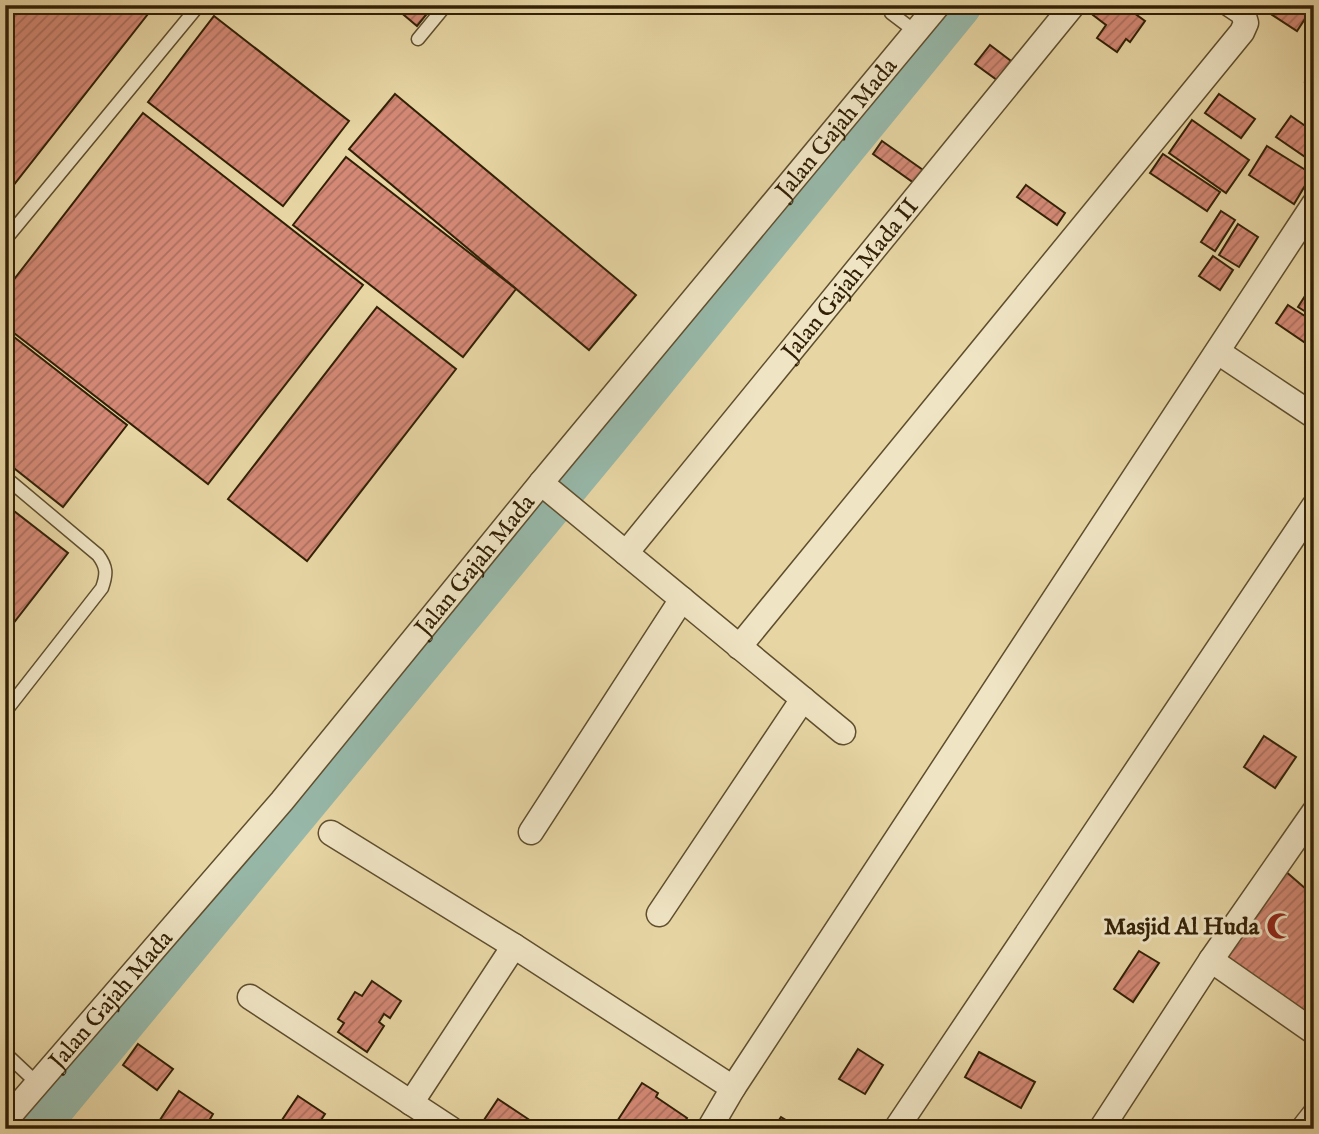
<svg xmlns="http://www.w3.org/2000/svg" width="1319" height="1134" font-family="'IM FELL English',serif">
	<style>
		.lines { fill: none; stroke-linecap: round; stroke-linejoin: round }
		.river { stroke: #97b9aa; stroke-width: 47 }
		.building { fill: url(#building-hatch); stroke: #322006; stroke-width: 2 }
		.service-casing { stroke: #5f4e2e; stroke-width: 15 }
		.minor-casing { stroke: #5f4e2e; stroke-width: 27 }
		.service { stroke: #efe4c4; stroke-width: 12 }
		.minor { stroke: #efe4c4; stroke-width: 24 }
		.labels { text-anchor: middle; stroke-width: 6; stroke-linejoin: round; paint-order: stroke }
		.street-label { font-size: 24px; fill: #322006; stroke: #efe4c4 }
		.poi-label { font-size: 24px; font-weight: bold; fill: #322006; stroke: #efe4c4; text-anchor: end }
	</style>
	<defs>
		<pattern id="building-hatch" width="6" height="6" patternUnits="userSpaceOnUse" patternTransform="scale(1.75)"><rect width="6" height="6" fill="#d48976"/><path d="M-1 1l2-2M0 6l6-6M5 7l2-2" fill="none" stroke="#ad705f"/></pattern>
	</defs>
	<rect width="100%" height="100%" fill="#e7d6a4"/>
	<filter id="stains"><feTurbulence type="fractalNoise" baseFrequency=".00286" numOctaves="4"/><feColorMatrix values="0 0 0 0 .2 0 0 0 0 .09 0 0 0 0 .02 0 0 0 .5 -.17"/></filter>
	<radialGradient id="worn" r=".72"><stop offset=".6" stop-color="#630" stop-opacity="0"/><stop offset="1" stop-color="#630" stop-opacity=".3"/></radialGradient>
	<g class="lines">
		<polyline class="river" points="33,1129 601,442 958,5"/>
	</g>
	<g class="building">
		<polygon points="5,5 155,5 5,196"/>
		<polygon points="392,5 434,5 417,26"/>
		<polygon points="1100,5 1123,5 1145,21 1130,42 1126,39 1117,52 1097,38 1106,25 1093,15"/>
		<polygon points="1257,5 1314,5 1297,31"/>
		<polygon points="214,16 349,121 283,206 148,102"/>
		<polygon points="990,45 1011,61 997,80 975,64"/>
		<polygon points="1314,68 1314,87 1305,82"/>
		<polygon points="395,94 636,295 589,350 349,149"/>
		<polygon points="1219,94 1255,119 1241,138 1205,113"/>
		<polygon points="143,113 363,285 208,484 5,326 5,291"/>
		<polygon points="1291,116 1314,132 1314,163 1276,137"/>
		<polygon points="1192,120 1249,160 1226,193 1169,153"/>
		<polygon points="882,141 923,170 914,183 873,154"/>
		<polygon points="1267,146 1312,174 1294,204 1249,175"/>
		<polygon points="1163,154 1220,192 1207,211 1150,173"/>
		<polygon points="346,157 516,289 463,357 293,225"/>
		<polygon points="1026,185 1065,213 1057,225 1017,197"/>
		<polygon points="1221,211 1235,220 1215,251 1201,242"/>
		<polygon points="1238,224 1258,237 1239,267 1219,255"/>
		<polygon points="1213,256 1233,270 1220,290 1199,276"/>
		<polygon points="1314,282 1314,317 1298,307"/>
		<polygon points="1288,305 1314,322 1314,334 1307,344 1276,323"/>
		<polygon points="377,307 456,369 307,561 228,499"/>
		<polygon points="5,330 127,425 63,507 5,461"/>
		<polygon points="5,504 68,553 5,634"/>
		<polygon points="1264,736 1296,757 1275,788 1244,767"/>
		<polygon points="1284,870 1314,896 1314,1023 1227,957"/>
		<polygon points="1139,951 1159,963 1133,1002 1114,989"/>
		<polygon points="372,981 401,1001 390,1018 384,1014 379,1022 384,1026 367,1052 338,1032 344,1023 338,1019 355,992 362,996"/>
		<polygon points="138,1044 173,1069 157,1090 123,1065"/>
		<polygon points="858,1049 883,1065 865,1094 839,1079"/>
		<polygon points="979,1052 1035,1082 1021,1108 965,1077"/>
		<polygon points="642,1083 658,1093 656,1097 687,1118 680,1129 651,1129 643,1123 639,1129 612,1129"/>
		<polygon points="179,1091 213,1114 204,1129 154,1129"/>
		<polygon points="298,1096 325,1114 315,1129 276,1129"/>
		<polygon points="498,1099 543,1129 478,1129"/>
		<polygon points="781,1117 799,1128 799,1129 773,1129"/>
	</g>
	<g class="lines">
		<defs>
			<g id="service">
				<polyline points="891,13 916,32"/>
				<polyline points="418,39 446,5"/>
				<polyline points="5,240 199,5"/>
				<path d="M 5,477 L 98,555 C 107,567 107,574 102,588 L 5,712"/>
				<polyline points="5,1053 38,1084"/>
			</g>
			<g id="minor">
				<polyline points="1218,352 1314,416"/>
				<polyline points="541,483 843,732"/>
				<path id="s1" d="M 626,553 L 1073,5"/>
				<polyline points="739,647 1242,32 1246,23 1243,13 1231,5"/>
				<polyline points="531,832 682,599"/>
				<polyline points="331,833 514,946 733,1088"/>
				<polyline points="659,914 803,699"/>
				<polyline points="1211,960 1314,1032"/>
				<polyline points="250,997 451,1129"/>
				<polyline points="411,1103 514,946"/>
				<path id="s2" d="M 5,1121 L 282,801 L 541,483 L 938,5"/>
				<polyline points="709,1129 733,1088 1314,204"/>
				<polyline points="896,1129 1314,506"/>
				<polyline points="1101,1129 1211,960 1314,812"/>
				<polyline points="1303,1129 1314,1115"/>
			</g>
		</defs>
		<use href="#service" class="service-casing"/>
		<use href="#minor" class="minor-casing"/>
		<use href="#service" class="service"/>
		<use href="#minor" class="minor"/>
	</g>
	<defs>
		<symbol id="mosque-bare" viewBox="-9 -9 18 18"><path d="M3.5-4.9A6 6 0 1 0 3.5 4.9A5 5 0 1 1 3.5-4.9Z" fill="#8f2418" stroke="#efe4c4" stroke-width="2.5" paint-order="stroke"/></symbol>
	</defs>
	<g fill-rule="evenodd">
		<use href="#mosque-bare" x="1261" y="907" width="38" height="38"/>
	</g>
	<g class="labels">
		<g class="street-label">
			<text dy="8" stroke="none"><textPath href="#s2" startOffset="1295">Jalan Gajah Mada</textPath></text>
			<text dy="8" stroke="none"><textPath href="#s1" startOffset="354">Jalan Gajah Mada II</textPath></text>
			<text dy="8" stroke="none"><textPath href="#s2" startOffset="728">Jalan Gajah Mada</textPath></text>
			<text dy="8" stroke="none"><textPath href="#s2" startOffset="161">Jalan Gajah Mada</textPath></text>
		</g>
		<g class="poi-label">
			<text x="1259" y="934">Masjid Al Huda</text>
		</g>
	</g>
	<rect width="1319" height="1134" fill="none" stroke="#e7d6a4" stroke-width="28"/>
	<rect x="7" y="7" width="1305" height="1120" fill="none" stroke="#322006" stroke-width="3.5"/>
	<rect x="14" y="14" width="1291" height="1106" fill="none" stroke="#322006" stroke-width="2"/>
	<rect width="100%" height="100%" filter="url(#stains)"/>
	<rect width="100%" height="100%" fill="url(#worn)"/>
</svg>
